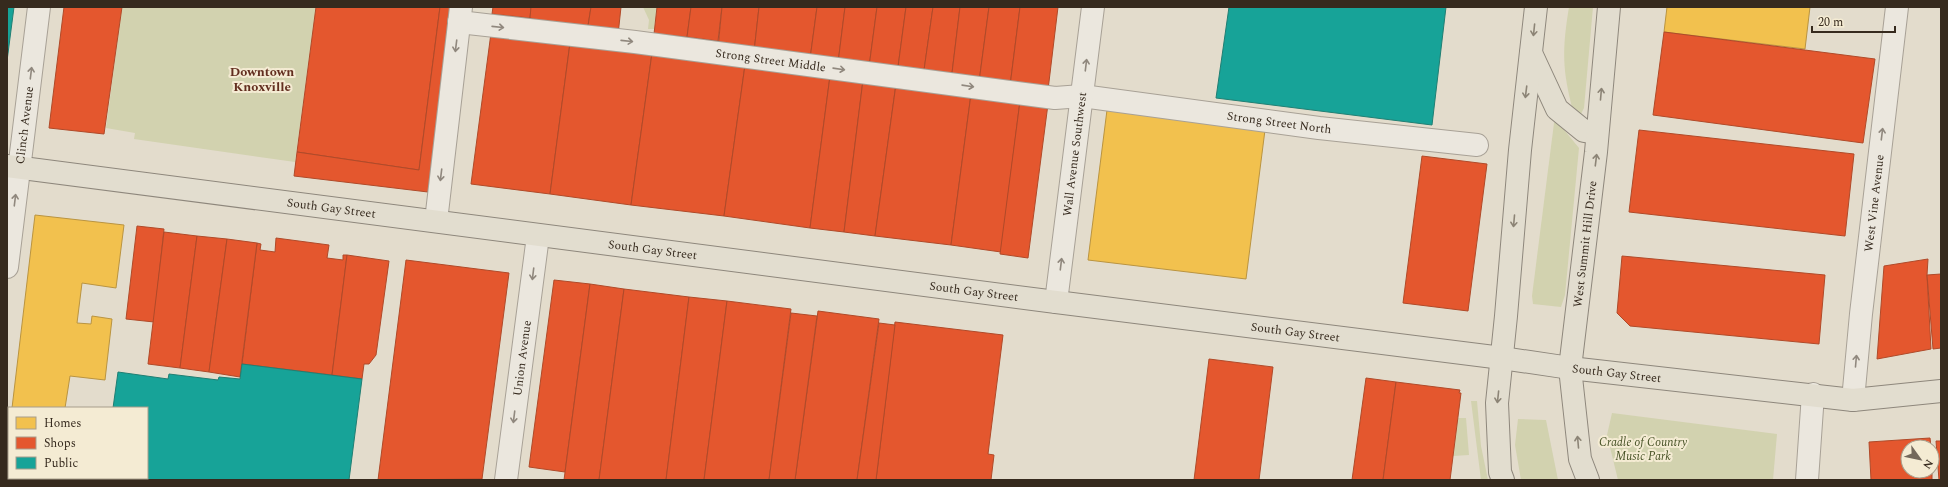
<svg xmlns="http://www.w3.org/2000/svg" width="1948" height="487" font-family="Spectral,serif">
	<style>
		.green { fill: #d2d2af }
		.homes { fill: #f2c14e; stroke: #ba9440 }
		.shops { fill: #e4572e; stroke: #b04a29 }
		.public { fill: #17a398; stroke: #207f73 }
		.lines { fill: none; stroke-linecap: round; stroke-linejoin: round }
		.minor-casing { stroke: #a8a196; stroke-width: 24 }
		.major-casing { stroke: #8e877c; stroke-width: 24 }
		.minor { stroke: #ebe7de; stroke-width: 22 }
		.major { stroke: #e2ddcf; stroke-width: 22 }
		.oneway { stroke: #90887e }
		.oneway2 { stroke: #8c8476 }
		.labels { text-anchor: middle; stroke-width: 4; stroke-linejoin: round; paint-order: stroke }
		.street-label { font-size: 12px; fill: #362a1e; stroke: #f4ebd3 }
		.park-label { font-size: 12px; font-style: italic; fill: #475226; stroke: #f4ebd3 }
		.neighbourhood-label { font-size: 13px; font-weight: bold; fill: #622e1f; stroke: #f4ebd3 }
	</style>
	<rect width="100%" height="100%" fill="#e3dccc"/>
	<g class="green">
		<polygon points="122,7 316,7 295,162 134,139 135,133 106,128"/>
		<polygon points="643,7 657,7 654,29 648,29 649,20"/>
		<path d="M 1569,7 L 1593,7 L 1584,108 L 1581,114 L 1573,111 C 1562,70 1562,49 1569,7 Z"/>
		<polygon points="1556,120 1579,148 1565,295 1561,307 1533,304 1532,296 1554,123"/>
		<polygon points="1471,401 1477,401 1481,446 1488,480 1481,480"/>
		<polygon points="1612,413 1777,434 1773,480 1618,480 1607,435"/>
		<polygon points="1458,418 1466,418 1469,455 1453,456"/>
		<polygon points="1518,419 1546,420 1558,480 1521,480 1515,445"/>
	</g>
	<g class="homes">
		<polygon points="1667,7 1810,7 1805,49 1664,32"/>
		<polygon points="1107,110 1265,130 1246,279 1088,260"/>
		<polygon points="35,215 124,225 116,288 82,283 77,323 91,324 92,316 112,319 105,380 70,376 65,408 12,408"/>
		<polygon points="9,430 9,462 7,462"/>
	</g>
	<g class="shops">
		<polygon points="64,7 122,7 104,134 49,128"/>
		<polygon points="316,7 440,7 419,170 297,152"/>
		<polygon points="440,7 452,7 428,192 294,176 297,152 419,170"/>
		<polygon points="493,7 531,7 530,18 492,14"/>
		<polygon points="531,7 591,7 587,32 530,18"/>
		<polygon points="591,7 621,7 618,35 587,32"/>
		<polygon points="657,7 691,7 687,37 654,34"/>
		<polygon points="691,7 722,7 718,41 687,37"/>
		<polygon points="722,7 759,7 754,52 718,48"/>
		<polygon points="759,7 817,7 810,59 754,52"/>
		<polygon points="817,7 845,7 838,63 810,59"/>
		<polygon points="845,7 877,7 869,67 838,63"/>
		<polygon points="877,7 906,7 898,67 869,67"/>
		<polygon points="906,7 933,7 924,70 898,67"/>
		<polygon points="933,7 960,7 952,73 924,70"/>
		<polygon points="960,7 989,7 979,82 952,73"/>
		<polygon points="989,7 1020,7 1010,86 979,82"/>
		<polygon points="1020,7 1058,7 1048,90 1010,86"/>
		<polygon points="1664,32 1875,59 1863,143 1653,115"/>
		<polygon points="491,33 570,43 550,194 471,184"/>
		<polygon points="570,43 652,53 631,205 550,194"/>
		<polygon points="652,53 745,65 724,216 631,205"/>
		<polygon points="745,65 830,76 810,228 724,216"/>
		<polygon points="830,76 863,80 844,232 810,228"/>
		<polygon points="863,80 896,84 875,236 844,232"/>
		<polygon points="896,84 971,94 951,245 875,236"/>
		<polygon points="971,94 1020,101 1001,252 951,245"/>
		<polygon points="1020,101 1048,104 1028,258 1000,254"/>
		<polygon points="1639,130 1854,154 1845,236 1629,212"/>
		<polygon points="1422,156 1487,164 1468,311 1403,303"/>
		<polygon points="137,226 164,229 154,322 126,319"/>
		<polygon points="164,232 197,236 180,368 148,364"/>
		<polygon points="197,236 227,239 209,372 180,368"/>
		<polygon points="276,238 329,245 327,258 343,260 343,255 347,255 332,375 242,364 257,243 261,244 260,250 275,252"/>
		<polygon points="227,239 257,243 240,377 209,372"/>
		<polygon points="347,255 389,261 376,355 369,364 364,364 362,379 332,375"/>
		<polygon points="1622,256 1825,275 1819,344 1630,326 1617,313"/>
		<polygon points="1928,259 1927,275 1931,349 1877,359 1884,266"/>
		<polygon points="406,260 509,273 482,479 378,480"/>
		<polygon points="1941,274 1941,348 1933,349 1927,275"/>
		<polygon points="554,280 590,284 565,472 529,467"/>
		<polygon points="590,284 624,289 599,480 564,480"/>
		<polygon points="624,289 689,297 666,480 599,480"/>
		<polygon points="689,297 727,301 704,480 666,480"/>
		<polygon points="727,301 791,309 769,480 704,480"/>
		<polygon points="818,311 879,319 857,480 795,480"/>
		<polygon points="791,313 817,316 795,480 769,480"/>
		<polygon points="895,322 1003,335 988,454 994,455 991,480 876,480"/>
		<polygon points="879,323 895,325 876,480 857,480"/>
		<polygon points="1209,359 1273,367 1259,480 1194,480"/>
		<polygon points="1366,378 1396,382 1383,480 1352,480"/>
		<polygon points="1396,382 1460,390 1459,393 1461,393 1450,480 1383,480"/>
		<polygon points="1930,438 1931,447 1908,447 1908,471 1932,471 1932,480 1871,480 1869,442"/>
		<polygon points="1936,441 1941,441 1941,480 1939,480"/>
	</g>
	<g class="public">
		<polygon points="7,7 14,7 7,61"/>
		<polygon points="1229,7 1446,7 1432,125 1216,98"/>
		<polygon points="242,364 362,379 349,480 103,480 103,478 147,478 147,408 113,408 118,372 168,379 169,374 218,380 219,377 240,379"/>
	</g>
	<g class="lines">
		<defs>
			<g id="minor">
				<path id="s1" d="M 459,22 L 635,42 L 1055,98 L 1082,96 L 1319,128 L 1477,145"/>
				<polyline points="436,221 461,7"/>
				<path id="s2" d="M 7,267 L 39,7"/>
				<path id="s3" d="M 1056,302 L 1093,7"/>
				<path id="s4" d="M 1853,400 L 1861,314 L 1897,7"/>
				<polyline points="7,472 9,472"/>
				<polyline points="58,478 74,480"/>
				<path id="s5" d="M 506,480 L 538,236"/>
				<polyline points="1807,480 1813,394"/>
			</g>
			<g id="major">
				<polyline points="1531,53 1557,109 1584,131 1597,133"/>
				<path id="s6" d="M 7,166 L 1056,302 L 1502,358 L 1570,368 L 1853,400 L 1941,391"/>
				<polyline points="1503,480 1500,472 1497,403 1506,316 1520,150 1536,7"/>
				<path id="s7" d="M 1588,480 L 1580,459 L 1570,368 L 1596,152 L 1609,7"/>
			</g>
		</defs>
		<use href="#minor" class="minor-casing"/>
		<use href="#major" class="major-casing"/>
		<use href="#minor" class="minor"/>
		<use href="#major" class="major"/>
	</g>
	<defs><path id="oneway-shaft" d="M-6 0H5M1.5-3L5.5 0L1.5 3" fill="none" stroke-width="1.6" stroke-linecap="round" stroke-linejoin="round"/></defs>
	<g class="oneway">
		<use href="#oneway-shaft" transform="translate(498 27) rotate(6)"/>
		<use href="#oneway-shaft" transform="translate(627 41) rotate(6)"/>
		<use href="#oneway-shaft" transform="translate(456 46) rotate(97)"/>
		<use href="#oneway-shaft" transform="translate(1086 65) rotate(-83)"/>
		<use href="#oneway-shaft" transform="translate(839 69) rotate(8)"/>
		<use href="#oneway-shaft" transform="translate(31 73) rotate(-83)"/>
		<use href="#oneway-shaft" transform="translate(968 86) rotate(8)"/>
		<use href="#oneway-shaft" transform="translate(1882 134) rotate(-83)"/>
		<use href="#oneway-shaft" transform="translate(441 175) rotate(97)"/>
		<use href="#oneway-shaft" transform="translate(15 200) rotate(-83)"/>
		<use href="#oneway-shaft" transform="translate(1061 264) rotate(-83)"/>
		<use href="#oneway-shaft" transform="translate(533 274) rotate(97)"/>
		<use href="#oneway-shaft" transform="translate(1856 361) rotate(-85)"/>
		<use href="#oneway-shaft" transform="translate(514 417) rotate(97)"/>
	</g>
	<g class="oneway2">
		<use href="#oneway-shaft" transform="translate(1534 30) rotate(96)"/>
		<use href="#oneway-shaft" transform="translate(1526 92) rotate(97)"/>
		<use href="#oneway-shaft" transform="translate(1601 94) rotate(-85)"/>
		<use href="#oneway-shaft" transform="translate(1596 160) rotate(-83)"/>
		<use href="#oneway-shaft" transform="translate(1514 221) rotate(95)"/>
		<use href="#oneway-shaft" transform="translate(1498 397) rotate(96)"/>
		<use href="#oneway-shaft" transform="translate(1578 442) rotate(-95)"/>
	</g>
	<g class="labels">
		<g class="street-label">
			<text dy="4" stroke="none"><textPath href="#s1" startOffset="314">Strong Street Middle</textPath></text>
			<text dy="4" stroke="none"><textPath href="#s1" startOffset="827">Strong Street North</textPath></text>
			<text dy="4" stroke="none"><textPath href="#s2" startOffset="143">Clinch Avenue</textPath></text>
			<text dy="4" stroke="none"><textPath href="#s3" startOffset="149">Wall Avenue Southwest</textPath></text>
			<text dy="4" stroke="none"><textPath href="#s4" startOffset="198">West Vine Avenue</textPath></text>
			<text dy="4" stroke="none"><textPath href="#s6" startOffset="327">South Gay Street</textPath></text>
			<text dy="4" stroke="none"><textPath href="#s7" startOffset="239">West Summit Hill Drive</textPath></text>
			<text dy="4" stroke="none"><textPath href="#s6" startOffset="651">South Gay Street</textPath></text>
			<text dy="4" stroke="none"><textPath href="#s6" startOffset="975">South Gay Street</textPath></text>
			<text dy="4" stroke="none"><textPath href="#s6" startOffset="1299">South Gay Street</textPath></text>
			<text dy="4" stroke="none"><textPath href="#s5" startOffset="123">Union Avenue</textPath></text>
			<text dy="4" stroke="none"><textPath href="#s6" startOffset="1623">South Gay Street</textPath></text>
		</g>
		<g class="park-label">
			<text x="1643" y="446">Cradle of Country<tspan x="1643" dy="14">Music Park</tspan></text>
		</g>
		<g class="neighbourhood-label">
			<text x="262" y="76">Downtown<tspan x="262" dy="15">Knoxville</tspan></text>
		</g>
	</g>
	<rect width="1948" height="487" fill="none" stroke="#362a1e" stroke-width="16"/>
	<rect x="8" y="407" width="140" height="72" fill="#f4ebd3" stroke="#a89e8b"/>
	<rect x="16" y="417" width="20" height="12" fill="#f2c14e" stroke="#a89e8b"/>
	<text x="44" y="427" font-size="12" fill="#362a1e">Homes</text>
	<rect x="16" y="437" width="20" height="12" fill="#e4572e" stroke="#a89e8b"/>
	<text x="44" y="447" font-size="12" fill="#362a1e">Shops</text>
	<rect x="16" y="457" width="20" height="12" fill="#17a398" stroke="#a89e8b"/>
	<text x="44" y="467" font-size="12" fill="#362a1e">Public</text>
	<g transform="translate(1920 459) rotate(123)"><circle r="19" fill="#f4ebd3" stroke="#a89e8b"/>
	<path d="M0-3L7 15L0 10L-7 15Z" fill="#73685b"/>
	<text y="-6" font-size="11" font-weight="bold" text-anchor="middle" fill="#362a1e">N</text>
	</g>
	<path d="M1812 26v6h83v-6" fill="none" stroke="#362a1e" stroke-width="2"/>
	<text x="1818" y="26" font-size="12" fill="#362a1e" stroke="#f4ebd3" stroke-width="3" paint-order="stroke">20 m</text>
</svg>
